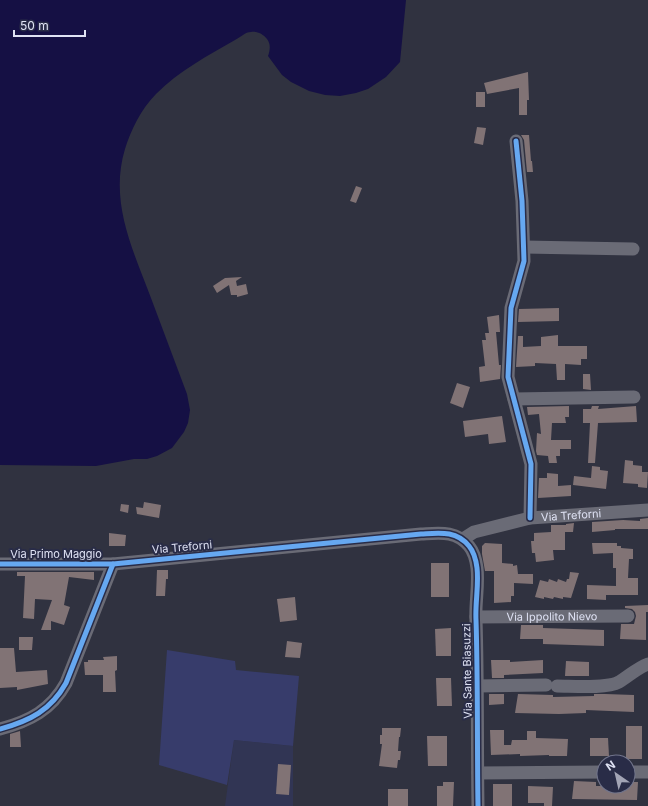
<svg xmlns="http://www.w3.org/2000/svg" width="648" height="806" font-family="Inter,sans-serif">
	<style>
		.built { fill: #313554 }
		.green { fill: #373c6b }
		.water { fill: #151044 }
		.building { fill: #817375 }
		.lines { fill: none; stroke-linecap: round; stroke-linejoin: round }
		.minor { stroke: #6a6b76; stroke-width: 13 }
		.cycleway-casing { stroke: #292c47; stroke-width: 8 }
		.cycleway { stroke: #66a8f1; stroke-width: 5 }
		.labels { text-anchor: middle; stroke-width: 4; stroke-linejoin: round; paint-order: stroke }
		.street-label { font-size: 11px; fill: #dfe2f4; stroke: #292c47 }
	</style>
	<rect width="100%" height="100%" fill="#303240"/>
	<polygon class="built" points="234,740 293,746 293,806 225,806"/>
	<polygon class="green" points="167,650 235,661 236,670 299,676 293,746 234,740 227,785 159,765"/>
	<path class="water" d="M 0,0 L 406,0 L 400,62 L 386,77 L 368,89 L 356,93 L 340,96 L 325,95 L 309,91 L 291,82 L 282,75 L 268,56 C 270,50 271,44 267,39 C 263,34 257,31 251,32 C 245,32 241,37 235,40 C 207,56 179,71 156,94 C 141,109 131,130 125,149 C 109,202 133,250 151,298 C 163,330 175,362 187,394 L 190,410 L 188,423 L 184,432 L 172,448 L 157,456 L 147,459 L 134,459 L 96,466 L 0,465 Z"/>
	<g class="building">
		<polygon points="528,72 529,100 527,100 527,115 519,115 519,88 487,94 484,83"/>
		<rect x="476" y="92" width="9" height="15"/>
		<polygon points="477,127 486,128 483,145 474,143"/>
		<polygon points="521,135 529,135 531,161 532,161 533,172 527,172 524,140"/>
		<polygon points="356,186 362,188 356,203 350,201"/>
		<polygon points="242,277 236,281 237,286 246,284 248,294 237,297 237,295 231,295 229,285 217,293 213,286 225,278"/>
		<polygon points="559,308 559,321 518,322 519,309"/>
		<polygon points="499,315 500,332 496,332 499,365 501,365 500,379 480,382 479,367 485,366 482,340 486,340 485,333 489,333 487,317"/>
		<polygon points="558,335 558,346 587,346 587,359 581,359 581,365 565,364 565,380 557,380 556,364 535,363 535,366 516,367 518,336 523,336 523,347 541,346 541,337"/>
		<polygon points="583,374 590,374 591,390 583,389"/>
		<polygon points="457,383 470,387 463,408 450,403"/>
		<polygon points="569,406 569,417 565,417 566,423 552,423 551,440 571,440 571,449 560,449 560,456 556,456 557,463 549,463 548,456 537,455 536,451 537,433 541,434 539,414 528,415 527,407"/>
		<polygon points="592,406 599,406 598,409 636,406 637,422 598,423 595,463 588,463 590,423 583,423 583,409 591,409"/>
		<polygon points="502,416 506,442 489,444 488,434 465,437 463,421"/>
		<polygon points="625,460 633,461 633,465 642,466 642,472 648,472 647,488 638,487 638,484 623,483"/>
		<polygon points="592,466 600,467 600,470 608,471 606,489 573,485 574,476 591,478"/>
		<polygon points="547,473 558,474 558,486 571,485 571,496 538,498 539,478 547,478"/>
		<polygon points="144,502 161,505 159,518 137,514 136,507 143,508"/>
		<polygon points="121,504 129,505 128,513 120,511"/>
		<polygon points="648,518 648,529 615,529 615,530 592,532 592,522 623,520 640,521 640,519"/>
		<polygon points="574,523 573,532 565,532 565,550 553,550 554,560 536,562 535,553 532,553 531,541 534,541 534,533 551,532 551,525 566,525 566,524"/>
		<polygon points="109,533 126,535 125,546 109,546"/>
		<polygon points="485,543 502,544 502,563 513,564 513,566 517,565 518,574 533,574 533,584 514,583 514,596 511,596 511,602 494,603 494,571 485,571 482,554 482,546"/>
		<polygon points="592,543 617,543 617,546 621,546 621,548 633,549 633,559 629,559 628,578 638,578 638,595 606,595 606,600 587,599 587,585 616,586 616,568 613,568 613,553 593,554"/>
		<rect x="431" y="563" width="18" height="34"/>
		<polygon points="157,570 168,570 168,579 166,579 165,596 156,596"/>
		<polygon points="17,572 94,572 94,580 69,577 64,605 70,607 64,625 51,621 51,630 41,630 52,600 35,599 34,619 23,618 25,576 17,576"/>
		<polygon points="570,572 579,573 571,598 563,597 563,599 554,597 553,599 544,597 544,599 535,597 540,580 548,582 549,579 557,582 558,579 566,582 567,579 569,579"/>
		<polygon points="295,597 297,620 280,622 277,599"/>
		<polygon points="648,605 648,612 646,612 646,640 620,639 621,624 634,624 636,616 635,612 632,609 625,608 625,606"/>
		<polygon points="521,625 543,625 543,628 604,630 604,646 543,644 543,639 520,639"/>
		<polygon points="451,628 451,656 436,656 435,629"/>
		<polygon points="19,637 33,637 32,650 19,650"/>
		<polygon points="287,641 302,643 300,658 285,657"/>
		<polygon points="0,648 14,648 16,672 47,670 48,684 17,690 17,687 0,688"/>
		<polygon points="117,656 117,670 115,671 116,692 103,692 103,675 85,675 84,662 88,662 88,660 104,660 103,657"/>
		<polygon points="491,660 510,660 510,662 543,660 543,673 504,675 504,678 492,678"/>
		<polygon points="566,661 589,662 589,676 565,676"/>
		<polygon points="436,678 451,678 452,706 437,706"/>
		<polygon points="489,694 504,694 504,704 489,705"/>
		<polygon points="518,694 553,695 553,697 594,696 594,694 605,694 634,695 634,712 586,710 586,713 559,714 515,713"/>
		<rect x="626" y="726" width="16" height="33"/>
		<polygon points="382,728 401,728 400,737 399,737 398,751 401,751 400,760 398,760 397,768 379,766 382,744 380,744 380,735 382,735"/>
		<polygon points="490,730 504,730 504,745 511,745 512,740 527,740 527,731 536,731 536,738 568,739 567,756 549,756 549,755 520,756 520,754 491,755"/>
		<polygon points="20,731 21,747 10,747 10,734"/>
		<polygon points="427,736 447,736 447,766 428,766"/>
		<polygon points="590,738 608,738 609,756 590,756"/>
		<polygon points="278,764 291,765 289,795 276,794"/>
		<polygon points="574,781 596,782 596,786 628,786 628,782 638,782 637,800 572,799"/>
		<polygon points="443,782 454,782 453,806 437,806 437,786 443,786"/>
		<rect x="493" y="784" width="19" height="22"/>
		<polygon points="528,786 553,787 552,806 544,806 544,803 528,803"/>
		<rect x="388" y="789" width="20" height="17"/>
	</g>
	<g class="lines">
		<g class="minor">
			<polyline points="516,141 522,201 524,261 511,308 508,377 531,464 530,518"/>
			<polyline points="524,247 633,249"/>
			<polyline points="514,399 634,397"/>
			<path id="s1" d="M 463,539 L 474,532 L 530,518 L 648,510"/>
			<path d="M 0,564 L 113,564 L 421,534 C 439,533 456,530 469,546 C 474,552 476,560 477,568 C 479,585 475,603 476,620 C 478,682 477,744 478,806"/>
			<path id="s2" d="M 476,617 L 628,616"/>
			<polyline points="477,686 546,685"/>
			<path d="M 557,686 C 572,686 606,689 619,682 C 629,676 637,668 648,664"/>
			<path d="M 0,729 C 30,721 51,710 66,683 L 113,564"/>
			<polyline points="628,772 648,772"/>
			<polyline points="478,773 604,772"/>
		</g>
		<defs>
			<g id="cycleway">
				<polyline points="516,141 522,201 524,261 511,308 508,377 531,464 530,518"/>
				<path d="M 0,564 L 113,564 L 421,534 C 439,533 456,530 469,546 C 474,552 476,560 477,568 C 479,585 475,603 476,620 C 478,682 477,744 478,806"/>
				<path d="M 0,729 C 30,721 51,710 66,683 L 113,564"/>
			</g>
		</defs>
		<use href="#cycleway" class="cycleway-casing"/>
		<use href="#cycleway" class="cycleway"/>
	</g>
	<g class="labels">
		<g class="street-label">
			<text dy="4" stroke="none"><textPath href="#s1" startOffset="112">Via Treforni</textPath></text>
			<text transform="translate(182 547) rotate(-5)" y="4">Via Treforni</text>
			<text x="56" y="558">Via Primo Maggio</text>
			<text dy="4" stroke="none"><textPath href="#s2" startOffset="76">Via Ippolito Nievo</textPath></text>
			<text transform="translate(467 671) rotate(-91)" y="4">Via Sante Biasuzzi</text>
		</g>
	</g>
	<g transform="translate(616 774) rotate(326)"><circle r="19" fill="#292c47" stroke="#72758c"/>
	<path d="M0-3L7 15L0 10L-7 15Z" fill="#a2a4b5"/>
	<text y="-6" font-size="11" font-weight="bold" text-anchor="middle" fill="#dfe2f4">N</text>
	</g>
	<path d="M14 30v6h71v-6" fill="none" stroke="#dfe2f4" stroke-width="2"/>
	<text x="20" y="30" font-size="12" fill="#dfe2f4" stroke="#292c47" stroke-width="3" paint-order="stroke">50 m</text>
</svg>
